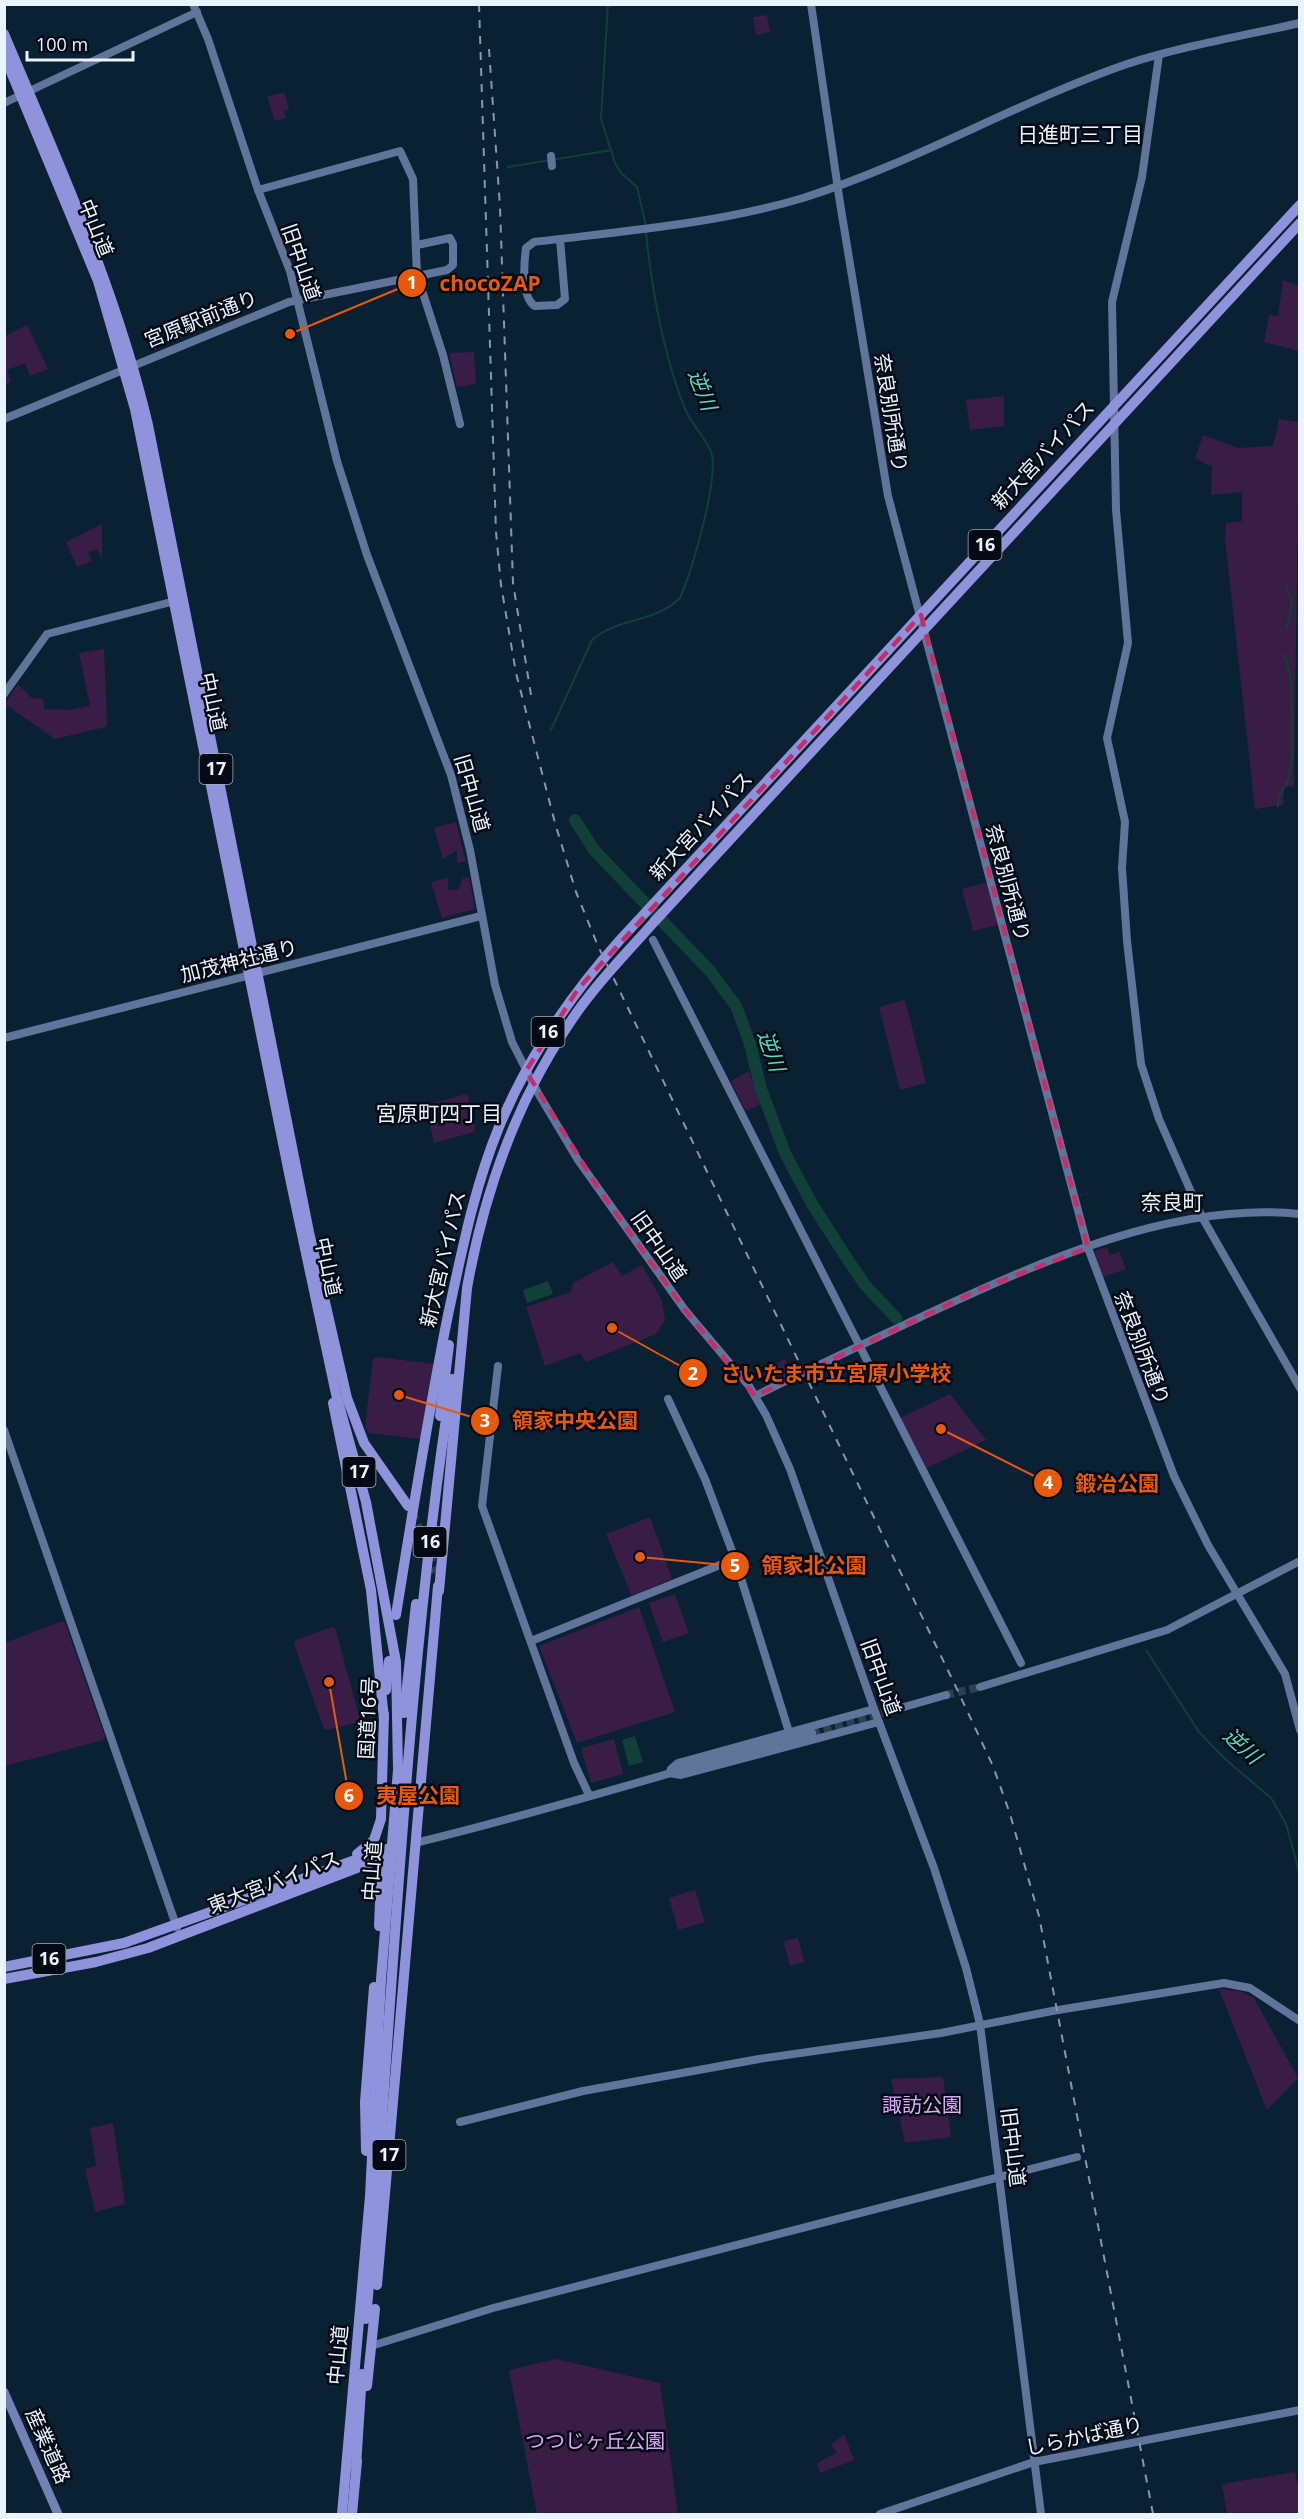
<svg xmlns="http://www.w3.org/2000/svg" width="1304" height="2519" font-family="'Open Sans','Noto Sans JP',sans-serif">
	<style>
		.green { fill: #391d46 }
		.water { fill: #104038 }
		.lines { fill: none; stroke-linecap: round; stroke-linejoin: round }
		.stream { stroke: #104038; stroke-width: 2 }
		.river { stroke: #104038; stroke-width: 12 }
		.secondary-tunnel { stroke: #2b4152; stroke-width: 8; stroke-dasharray: 8 4; stroke-linecap: butt }
		.highway-tunnel { stroke: #2b4152; stroke-width: 10; stroke-dasharray: 10 5; stroke-linecap: butt }
		.secondary { stroke: #61749a; stroke-width: 8 }
		.primary { stroke: #7481b6; stroke-width: 9 }
		.highway { stroke: #8e93dc; stroke-width: 10 }
		.rail { stroke: #8798a6; stroke-width: 2; stroke-dasharray: 8 8; stroke-linecap: butt }
		.marked { fill: none; stroke: #c62e6b; stroke-width: 4.5; stroke-dasharray: 12 8; stroke-linejoin: round }
		.labels { text-anchor: middle; stroke-width: 5; stroke-linejoin: round; paint-order: stroke }
		.shield { fill: #030a13; stroke: #a4aeb8; stroke-width: 1.5 }
		.shield-label { font-size: 18px; font-weight: bold; fill: #e9f4ff }
		.street-label { font-size: 20px; fill: #e9f4ff; stroke: #030a13 }
		.park-label { font-size: 20px; fill: #dca9f6; stroke: #030a13 }
		.neighbourhood-label { font-size: 21px; fill: #e9f4ff; stroke: #030a13 }
		.water-label { font-size: 21px; font-style: italic; fill: #58d9c1; stroke: #030a13 }
		.leader { fill: none; stroke: #e8590c; stroke-width: 2 }
		.callout-dot { fill: #e8590c; stroke: #030a13; stroke-width: 2 }
		.mark-label { font-size: 18px; text-anchor: middle; font-weight: bold; fill: #fff }
		.callout-label { font-size: 21px; text-anchor: middle; font-weight: bold; fill: #e8590c; stroke: #030a13; stroke-width: 5; stroke-linejoin: round; paint-order: stroke }
	</style>
	<rect width="100%" height="100%" fill="#0a2134"/>
	<g class="green">
		<polygon points="767,15 770,32 756,35 753,17"/>
		<polygon points="284,92 289,109 284,111 286,118 275,121 267,97"/>
		<polygon points="1283,280 1299,286 1299,351 1264,342 1269,315 1278,316"/>
		<polygon points="27,325 48,369 30,376 25,363 7,370 11,382 5,385 5,336"/>
		<polygon points="474,352 476,384 457,387 449,353"/>
		<polygon points="1004,396 1004,426 970,430 966,400"/>
		<polygon points="1279,419 1299,422 1294,786 1284,788 1283,805 1255,809 1225,539 1226,523 1242,521 1242,492 1211,495 1212,467 1195,458 1203,435 1238,448 1273,446"/>
		<polygon points="102,524 102,554 101,557 97,549 88,552 92,561 77,567 66,542"/>
		<polygon points="104,649 107,724 105,727 55,739 5,704 18,684 32,698 43,699 44,709 68,710 90,706 79,653"/>
		<polygon points="456,822 466,862 457,862 457,850 443,859 434,828"/>
		<polygon points="469,877 475,909 442,918 431,882 448,878 448,890 458,890 463,878"/>
		<polygon points="984,883 988,884 998,925 973,931 962,889"/>
		<polygon points="905,1000 926,1083 900,1090 879,1007"/>
		<polygon points="749,1071 760,1104 746,1111 731,1081"/>
		<polygon points="466,1094 468,1096 475,1127 474,1132 434,1143 426,1105"/>
		<polygon points="1107,1247 1110,1255 1119,1252 1126,1269 1103,1277 1095,1254 1096,1250"/>
		<polygon points="613,1262 622,1276 642,1265 662,1301 665,1320 656,1334 586,1362 580,1353 545,1366 526,1307 571,1292 573,1283"/>
		<polygon points="376,1357 435,1364 421,1439 369,1433 365,1426 373,1359"/>
		<polygon points="785,1359 792,1374 766,1386 759,1372"/>
		<polygon points="950,1394 986,1440 927,1468 900,1418"/>
		<polygon points="650,1517 672,1579 632,1596 606,1534"/>
		<polygon points="675,1594 689,1633 663,1642 649,1603"/>
		<polygon points="639,1607 675,1712 577,1743 539,1646"/>
		<polygon points="62,1621 65,1623 105,1737 103,1740 5,1766 5,1643"/>
		<polygon points="332,1627 335,1628 360,1719 359,1722 327,1730 324,1729 294,1644 296,1640"/>
		<polygon points="614,1739 623,1774 591,1783 581,1748"/>
		<polygon points="695,1890 705,1922 678,1930 669,1898"/>
		<polygon points="798,1938 804,1962 790,1966 784,1944 785,1941"/>
		<polygon points="1219,1989 1240,1991 1254,1998 1298,2078 1268,2109 1266,2108"/>
		<polygon points="943,2077 951,2137 905,2143 891,2079"/>
		<polygon points="113,2123 125,2204 95,2212 85,2169 96,2166 90,2128"/>
		<polygon points="556,2359 660,2383 678,2514 537,2514 509,2370"/>
		<polygon points="844,2434 854,2460 820,2473 817,2463 837,2453 831,2445"/>
		<polygon points="1295,2472 1299,2490 1299,2514 1227,2514 1222,2484"/>
	</g>
	<g class="water">
		<polygon points="548,1281 553,1294 527,1303 523,1290"/>
		<polygon points="635,1736 643,1762 629,1766 622,1740"/>
	</g>
	<g class="lines">
		<g class="stream">
			<polyline points="608,4 601,119 615,163 621,173 637,187 646,226"/>
			<polyline points="508,167 612,150"/>
			<polyline points="1286,587 1292,602 1287,628"/>
			<path d="M 551,730 L 592,640 C 618,617 655,623 680,598 C 691,573 720,477 711,452 C 705,437 692,425 685,409 C 663,353 652,292 646,232"/>
			<polyline points="1278,807 1279,796 1288,780 1292,762 1291,680 1285,654"/>
			<polyline points="1146,1650 1199,1732 1225,1759 1271,1798 1286,1824 1300,1875"/>
		</g>
		<polyline class="river" points="575,820 594,850 710,971 736,1006 750,1044 761,1089 785,1153 812,1204 846,1257 865,1285 896,1318"/>
		<g class="secondary-tunnel">
			<polyline points="946,1695 980,1687"/>
			<polyline points="812,1733 890,1711"/>
		</g>
		<polyline class="highway-tunnel" points="411,1511 436,1572"/>
		<g class="secondary">
			<polyline points="193,4 208,39 258,190 290,271 337,461 367,555 451,775 470,850 495,985 512,1042 538,1093 578,1160 685,1310 749,1386 766,1415 790,1469 874,1709 934,1868 966,1968 980,2024 1041,2514"/>
			<polyline points="811,4 840,203 888,496 1088,1248 1174,1476 1208,1545 1285,1674 1300,1730"/>
			<polyline points="1159,55 1142,177 1112,302 1116,510 1128,643 1107,738 1125,822 1122,868 1127,941 1141,1064 1159,1119 1202,1217 1300,1388"/>
			<polyline points="4,103 197,12"/>
			<polyline points="551,156 552,166"/>
			<polyline points="258,190 400,151 413,179 417,275 443,355 460,424"/>
			<path d="M 560,239 L 565,299 L 557,305 L 535,306 C 521,298 524,263 526,248 L 534,242 C 624,231 716,224 803,198 C 914,163 1017,102 1127,64 C 1183,46 1242,36 1300,23"/>
			<polyline points="4,419 289,302 447,270 453,265 453,244 450,238 417,245"/>
			<polyline points="4,694 47,634 175,601"/>
			<polyline points="653,940 1021,1663"/>
			<polyline points="4,1038 481,916"/>
			<polyline points="498,1366 482,1506 574,1763 589,1795"/>
			<path d="M 755,1396 C 812,1368 870,1341 927,1314 C 1040,1262 1173,1201 1300,1214"/>
			<polyline points="668,1399 705,1479 735,1559 789,1732"/>
			<polyline points="4,1430 177,1928"/>
			<polyline points="531,1641 735,1559"/>
			<polyline points="980,1687 1167,1630 1300,1561"/>
			<polyline points="890,1711 946,1695"/>
			<polyline points="671,1769 678,1763 874,1709"/>
			<polyline points="669,1773 681,1775 879,1722"/>
			<path d="M 415,1843 C 548,1811 680,1769 812,1733"/>
			<polyline points="460,2122 583,2091 759,2059 941,2033 1052,2011 1224,1983 1250,1988 1300,2021"/>
			<polyline points="371,2346 493,2308 1077,2157"/>
			<polyline points="880,2514 1034,2462 1300,2410"/>
		</g>
		<polyline class="primary" points="4,2392 58,2514"/>
		<g class="highway">
			<path d="M 4,34 C 58,162 116,289 148,425 L 309,1232 L 347,1398 L 364,1443 L 408,1506"/>
			<polyline points="4,55 98,281 135,409 290,1178 336,1394 366,1502 396,1662 398,1770 381,1980 370,2196 342,2514"/>
			<polyline points="333,1403 371,1590 384,1719"/>
			<polyline points="440,1416 449,1345"/>
			<path d="M 439,1591 L 467,1288 C 484,1193 515,1104 569,1024 C 593,987 625,955 654,922 L 1300,223"/>
			<path d="M 396,1615 C 412,1515 428,1414 448,1315 C 462,1251 474,1188 499,1127 C 528,1057 569,997 619,941 L 1300,205"/>
			<polyline points="386,1690 389,1661"/>
			<polyline points="404,1713 416,1604"/>
			<polyline points="357,1854 374,1840 381,1819 384,1714"/>
			<polyline points="379,1926 382,1855"/>
			<polyline points="4,1967 124,1943 383,1850 397,1847"/>
			<polyline points="4,1979 96,1962 148,1948 396,1853"/>
			<polyline points="366,2151 365,2102 374,1987"/>
			<polyline points="377,2285 438,1586"/>
			<path d="M 366,2319 C 394,2006 403,1691 452,1379"/>
			<polyline points="367,2386 375,2309"/>
			<polyline points="356,2466 362,2374"/>
			<polyline points="352,2514 357,2461"/>
		</g>
		<g class="rail">
			<polyline points="479,4 496,532 501,585 516,673 555,823 576,892 598,946 955,1685 993,1766 1010,1814 1039,1916 1153,2514"/>
			<polyline points="489,49 500,207 513,583 531,695"/>
		</g>
	</g>
	<path class="marked" d="M 921,615 L 1088,1248 L 983,1288 L 755,1396 L 685,1310 L 598,1188 L 526,1071 L 578,989 Z"/>
	<g class="labels">
		<g class="shield">
			<rect x="968.5" y="530" width="33" height="30" rx="4.5"/>
			<rect x="199.5" y="754" width="33" height="30" rx="4.5"/>
			<rect x="531.5" y="1017" width="33" height="30" rx="4.5"/>
			<rect x="342.5" y="1457" width="33" height="30" rx="4.5"/>
			<rect x="413.5" y="1527" width="33" height="30" rx="4.5"/>
			<rect x="32.5" y="1944" width="33" height="30" rx="4.5"/>
			<rect x="372.5" y="2140" width="33" height="30" rx="4.5"/>
		</g>
		<g class="shield-label">
			<text x="985" y="551">16</text>
			<text x="216" y="775">17</text>
			<text x="548" y="1038">16</text>
			<text x="359" y="1478">17</text>
			<text x="430" y="1548">16</text>
			<text x="49" y="1965">16</text>
			<text x="389" y="2161">17</text>
		</g>
		<g class="street-label">
			<text transform="translate(96 228) rotate(68)" y="7">中山道</text>
			<text transform="translate(301 262) rotate(71)" y="7">旧中山道</text>
			<text transform="translate(201 319) rotate(-22)" y="7">宮原駅前通り</text>
			<text transform="translate(891 413) rotate(81)" y="7">奈良別所通り</text>
			<text transform="translate(1043 455) rotate(-47)" y="7">新大宮バイパス</text>
			<text transform="translate(213 702) rotate(78)" y="7">中山道</text>
			<text transform="translate(472 793) rotate(74)" y="7">旧中山道</text>
			<text transform="translate(701 826) rotate(-47)" y="7">新大宮バイパス</text>
			<text transform="translate(1008 883) rotate(75)" y="7">奈良別所通り</text>
			<text transform="translate(239 961) rotate(-14)" y="7">加茂神社通り</text>
			<text transform="translate(659 1246) rotate(55)" y="7">旧中山道</text>
			<text transform="translate(443 1259) rotate(-77)" y="7">新大宮バイパス</text>
			<text transform="translate(328 1267) rotate(78)" y="7">中山道</text>
			<text transform="translate(1142 1348) rotate(69)" y="7">奈良別所通り</text>
			<text transform="translate(881 1677) rotate(70)" y="7">旧中山道</text>
			<text transform="translate(368 1718) rotate(-87)" y="7">国道16号</text>
			<text transform="translate(372 1871) rotate(-86)" y="7">中山道</text>
			<text transform="translate(274 1882) rotate(-21)" y="7">東大宮バイパス</text>
			<text transform="translate(1013 2147) rotate(83)" y="7">旧中山道</text>
			<text transform="translate(338 2355) rotate(-85)" y="7">中山道</text>
			<text transform="translate(1084 2436) rotate(-12)" y="7">しらかば通り</text>
			<text transform="translate(48 2446) rotate(66)" y="7">産業道路</text>
		</g>
		<g class="park-label">
			<text x="922" y="2112">諏訪公園</text>
			<text x="595" y="2448">つつじヶ丘公園</text>
		</g>
		<g class="neighbourhood-label">
			<text x="1080" y="142">日進町三丁目</text>
			<text x="439" y="1121">宮原町四丁目</text>
			<text x="1172" y="1210">奈良町</text>
		</g>
		<g class="water-label">
			<text transform="translate(702 390) rotate(69)" y="7">逆川</text>
			<text transform="translate(771 1051) rotate(71)" y="7">逆川</text>
			<text transform="translate(1242 1746) rotate(42)" y="7">逆川</text>
		</g>
	</g>
	<path class="leader" d="M290 334L412 283M612 1328L693 1373M399 1395L485 1421M941 1429L1048 1483M640 1557L735 1566M329 1682L349 1796"/>
	<g class="callout-dot">
		<circle cx="290" cy="334" r="6"/>
		<circle cx="612" cy="1328" r="6"/>
		<circle cx="399" cy="1395" r="6"/>
		<circle cx="941" cy="1429" r="6"/>
		<circle cx="640" cy="1557" r="6"/>
		<circle cx="329" cy="1682" r="6"/>
		<circle cx="412" cy="283" r="15"/>
		<circle cx="693" cy="1373" r="15"/>
		<circle cx="485" cy="1421" r="15"/>
		<circle cx="1048" cy="1483" r="15"/>
		<circle cx="735" cy="1566" r="15"/>
		<circle cx="349" cy="1796" r="15"/>
	</g>
	<g class="mark-label">
		<text x="412" y="289">1</text>
		<text x="693" y="1380">2</text>
		<text x="485" y="1427">3</text>
		<text x="1048" y="1489">4</text>
		<text x="735" y="1572">5</text>
		<text x="349" y="1802">6</text>
	</g>
	<g class="callout-label">
		<text x="490" y="291">chocoZAP</text>
		<text x="836" y="1381">さいたま市立宮原小学校</text>
		<text x="575" y="1428">領家中央公園</text>
		<text x="1117" y="1491">鍛冶公園</text>
		<text x="814" y="1573">領家北公園</text>
		<text x="418" y="1803">夷屋公園</text>
	</g>
	<rect width="1304" height="2519" fill="none" stroke="#e9f4ff" stroke-width="12"/>
	<path d="M27 51v9h106v-9" fill="none" stroke="#e9f4ff" stroke-width="3"/>
	<text x="36" y="51" font-size="18" fill="#e9f4ff" stroke="#030a13" stroke-width="4.5" paint-order="stroke">100 m</text>
</svg>
